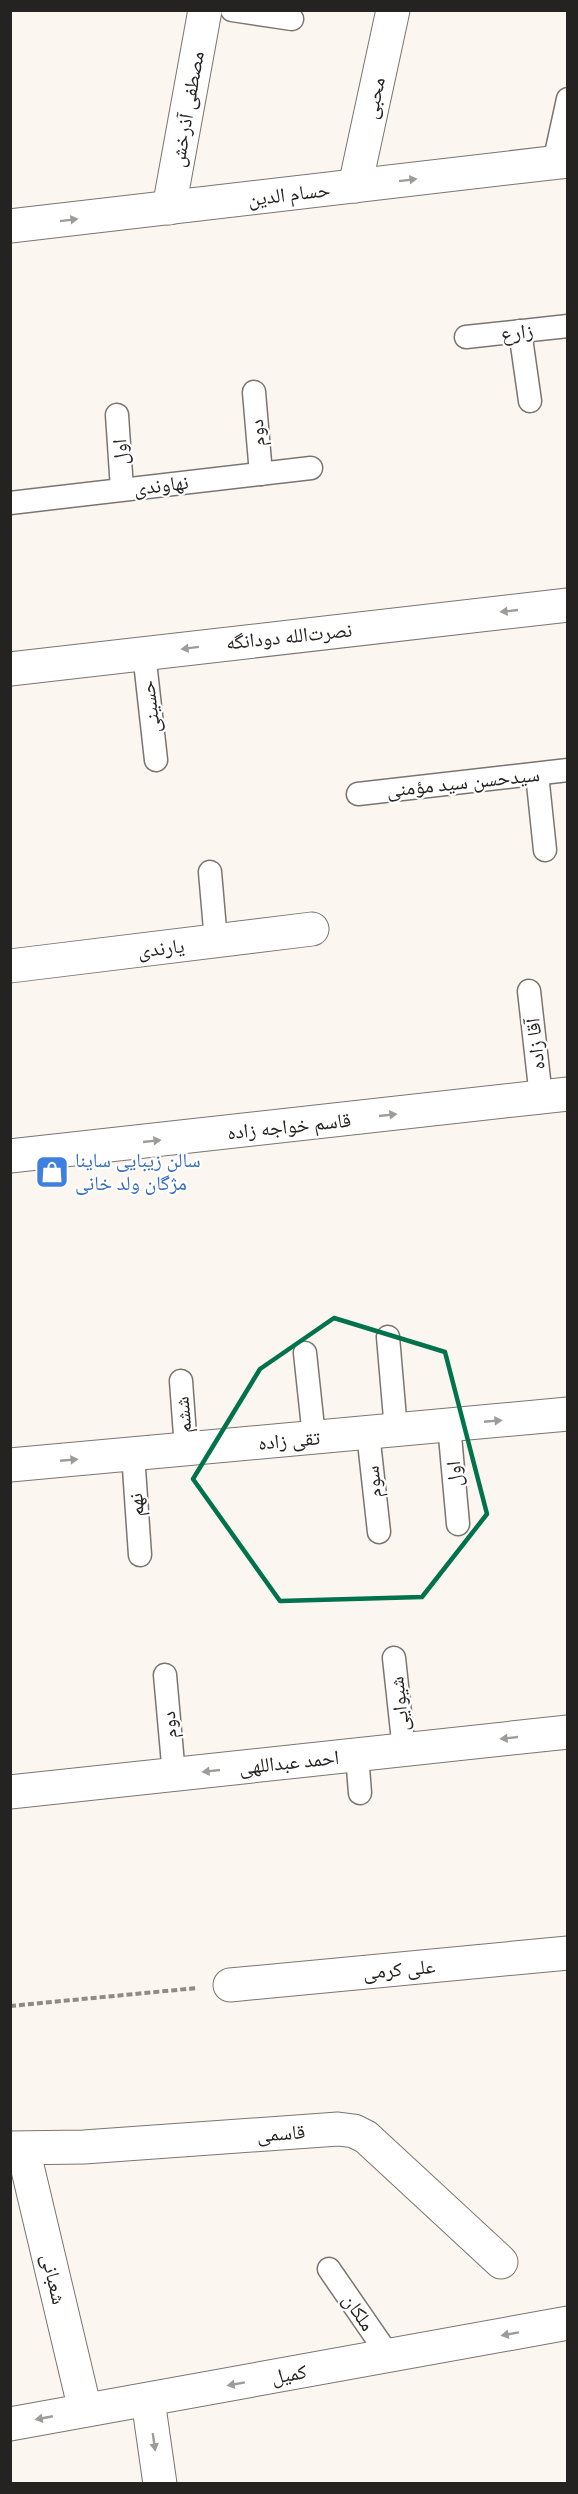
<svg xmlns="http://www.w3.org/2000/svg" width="578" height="2494" font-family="Karla,'Noto Naskh Arabic',sans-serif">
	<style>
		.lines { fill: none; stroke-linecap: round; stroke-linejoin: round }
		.lane-casing { stroke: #7b7571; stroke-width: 25 }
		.street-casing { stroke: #7b7571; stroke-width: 35 }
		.secondary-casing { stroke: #7b7571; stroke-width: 35 }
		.path { stroke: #8e8a86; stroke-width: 4; stroke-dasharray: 6 3; stroke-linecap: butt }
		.lane { stroke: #fff; stroke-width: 22 }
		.street { stroke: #fff; stroke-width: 33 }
		.secondary { stroke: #fff; stroke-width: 33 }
		.oneway { fill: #9d9c9b }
		.marked { fill: none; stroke: #00724c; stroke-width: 4.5; stroke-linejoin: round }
		.labels { text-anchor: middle; stroke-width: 4.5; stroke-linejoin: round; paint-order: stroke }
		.street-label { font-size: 20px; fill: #252321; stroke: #fff }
		.shop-label { font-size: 20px; fill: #366cbe; stroke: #fff; text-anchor: start }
	</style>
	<rect width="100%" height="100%" fill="#fcf6f1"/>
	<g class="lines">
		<defs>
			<g id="lane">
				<polyline points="232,10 292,19"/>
				<polyline points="554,163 568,99"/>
				<polyline points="520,331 530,401"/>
				<polyline points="466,337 568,326"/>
				<polyline points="254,392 261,474"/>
				<polyline points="117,415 122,489"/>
				<polyline points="10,503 311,468"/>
				<polyline points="144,653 156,760"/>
				<polyline points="537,774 545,850"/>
				<polyline points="358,794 568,770"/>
				<polyline points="210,872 216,941"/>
				<polyline points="529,991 541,1097"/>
				<polyline points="388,1337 396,1430"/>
				<polyline points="305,1353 314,1437"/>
				<polyline points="181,1381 186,1449"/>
				<polyline points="449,1425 458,1524"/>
				<polyline points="368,1433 379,1532"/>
				<polyline points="133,1454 140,1555"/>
				<polyline points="394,1658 404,1750"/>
				<polyline points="165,1675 174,1775"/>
				<polyline points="357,1755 360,1793"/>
				<polyline points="329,2269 389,2356"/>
			</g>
			<g id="street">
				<polyline points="355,186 393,10"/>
				<polyline points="169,208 205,10"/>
				<polyline points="10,669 568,605"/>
				<polyline points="10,966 312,929"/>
				<polyline points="10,1156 568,1094"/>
				<polyline points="10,1465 568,1414"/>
				<polyline points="10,1792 568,1732"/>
				<polyline points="230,1985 568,1953"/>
				<polyline points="10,2148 84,2147 338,2129 354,2131 366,2137 501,2262"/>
				<polyline points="23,2149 85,2410"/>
				<polyline points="148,2400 160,2484"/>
			</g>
			<g id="secondary">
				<polyline points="10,226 568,161"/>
				<polyline points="10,2424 568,2323"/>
			</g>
		</defs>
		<use href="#lane" class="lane-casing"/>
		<use href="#street" class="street-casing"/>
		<use href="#secondary" class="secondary-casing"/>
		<polyline class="path" points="10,2006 197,1988"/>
		<use href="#lane" class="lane"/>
		<use href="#street" class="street"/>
		<use href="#secondary" class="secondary"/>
	</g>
	<defs><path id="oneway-solid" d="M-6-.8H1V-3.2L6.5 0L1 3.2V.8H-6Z" transform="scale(1.5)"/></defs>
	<g class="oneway">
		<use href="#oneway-solid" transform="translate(408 180) rotate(-7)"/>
		<use href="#oneway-solid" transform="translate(69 220) rotate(-7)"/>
		<use href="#oneway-solid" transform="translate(509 611) rotate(174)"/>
		<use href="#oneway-solid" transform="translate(190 648) rotate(173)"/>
		<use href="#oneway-solid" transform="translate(388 1115) rotate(-6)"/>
		<use href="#oneway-solid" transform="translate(152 1141) rotate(-6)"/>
		<use href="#oneway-solid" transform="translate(493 1421) rotate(-5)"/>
		<use href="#oneway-solid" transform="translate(69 1460) rotate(-5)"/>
		<use href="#oneway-solid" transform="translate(509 1738) rotate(174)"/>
		<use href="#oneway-solid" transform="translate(211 1771) rotate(174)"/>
		<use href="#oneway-solid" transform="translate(510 2334) rotate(170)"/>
		<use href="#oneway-solid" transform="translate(236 2384) rotate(170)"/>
		<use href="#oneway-solid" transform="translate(44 2418) rotate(169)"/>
		<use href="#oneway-solid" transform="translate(154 2442) rotate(82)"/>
	</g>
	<path class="marked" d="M 334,1318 L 445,1352 L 487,1514 L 422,1597 L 280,1601 L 193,1479 L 260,1369 Z"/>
	<defs>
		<symbol id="shop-square" viewBox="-11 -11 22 22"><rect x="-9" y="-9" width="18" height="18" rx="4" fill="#3f7fe0" stroke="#fff"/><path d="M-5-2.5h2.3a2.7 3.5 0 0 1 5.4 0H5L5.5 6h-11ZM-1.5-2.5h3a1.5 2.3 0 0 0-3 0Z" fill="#fff"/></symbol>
	</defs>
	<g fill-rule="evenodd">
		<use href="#shop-square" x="33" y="1153" width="38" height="38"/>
	</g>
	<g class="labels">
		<g class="street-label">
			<text transform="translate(374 98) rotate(-78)" y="7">محبی</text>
			<text transform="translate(187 109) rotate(-80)" y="7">مصطفی آذرخش</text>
			<text transform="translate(289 194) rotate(-7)" y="7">حسام الدین</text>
			<text transform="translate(517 332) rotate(-7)" y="7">زارع</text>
			<text transform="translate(257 433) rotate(-95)" y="7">دوم</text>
			<text transform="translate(120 452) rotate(-94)" y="7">اول</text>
			<text transform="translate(161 485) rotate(-7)" y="7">نهاوندی</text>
			<text transform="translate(289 636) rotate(-6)" y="7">نصرت‌الله دودانگه</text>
			<text transform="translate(150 707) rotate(-97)" y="7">حسینی</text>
			<text transform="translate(463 782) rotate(-6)" y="7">سیدحسن سید مؤمنی</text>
			<text transform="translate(161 948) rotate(-7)" y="7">یارندی</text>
			<text transform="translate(535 1044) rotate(-96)" y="7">آقا زاده</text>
			<text transform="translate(289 1126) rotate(-6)" y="7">قاسم خواجه زاده</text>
			<text transform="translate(183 1415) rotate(-95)" y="7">ششم</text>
			<text transform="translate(289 1440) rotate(-5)" y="7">تقی زاده</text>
			<text transform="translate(454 1474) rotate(-95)" y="7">اول</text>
			<text transform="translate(373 1482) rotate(-96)" y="7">سوم</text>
			<text transform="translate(136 1505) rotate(-94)" y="7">نهم</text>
			<text transform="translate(399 1704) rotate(-96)" y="7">شیوایی</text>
			<text transform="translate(169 1725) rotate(-95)" y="7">دوم</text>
			<text transform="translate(289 1762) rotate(-6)" y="7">احمد عبداللهی</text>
			<text transform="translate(399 1969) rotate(-5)" y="7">علی کرمی</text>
			<text transform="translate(281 2133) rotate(-4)" y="7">قاسمی</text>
			<text transform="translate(54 2279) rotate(77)" y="7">شعبانی</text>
			<text transform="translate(359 2312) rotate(56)" y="7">ملکان</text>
			<text transform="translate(289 2374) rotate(-10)" y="7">کمیل</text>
		</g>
		<g class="shop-label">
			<text x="75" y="1167">سالن زیبایی ساینا<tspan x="75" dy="23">مژگان ولد خانی</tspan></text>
		</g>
	</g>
	<rect width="578" height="2494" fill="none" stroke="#252321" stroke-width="24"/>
</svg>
